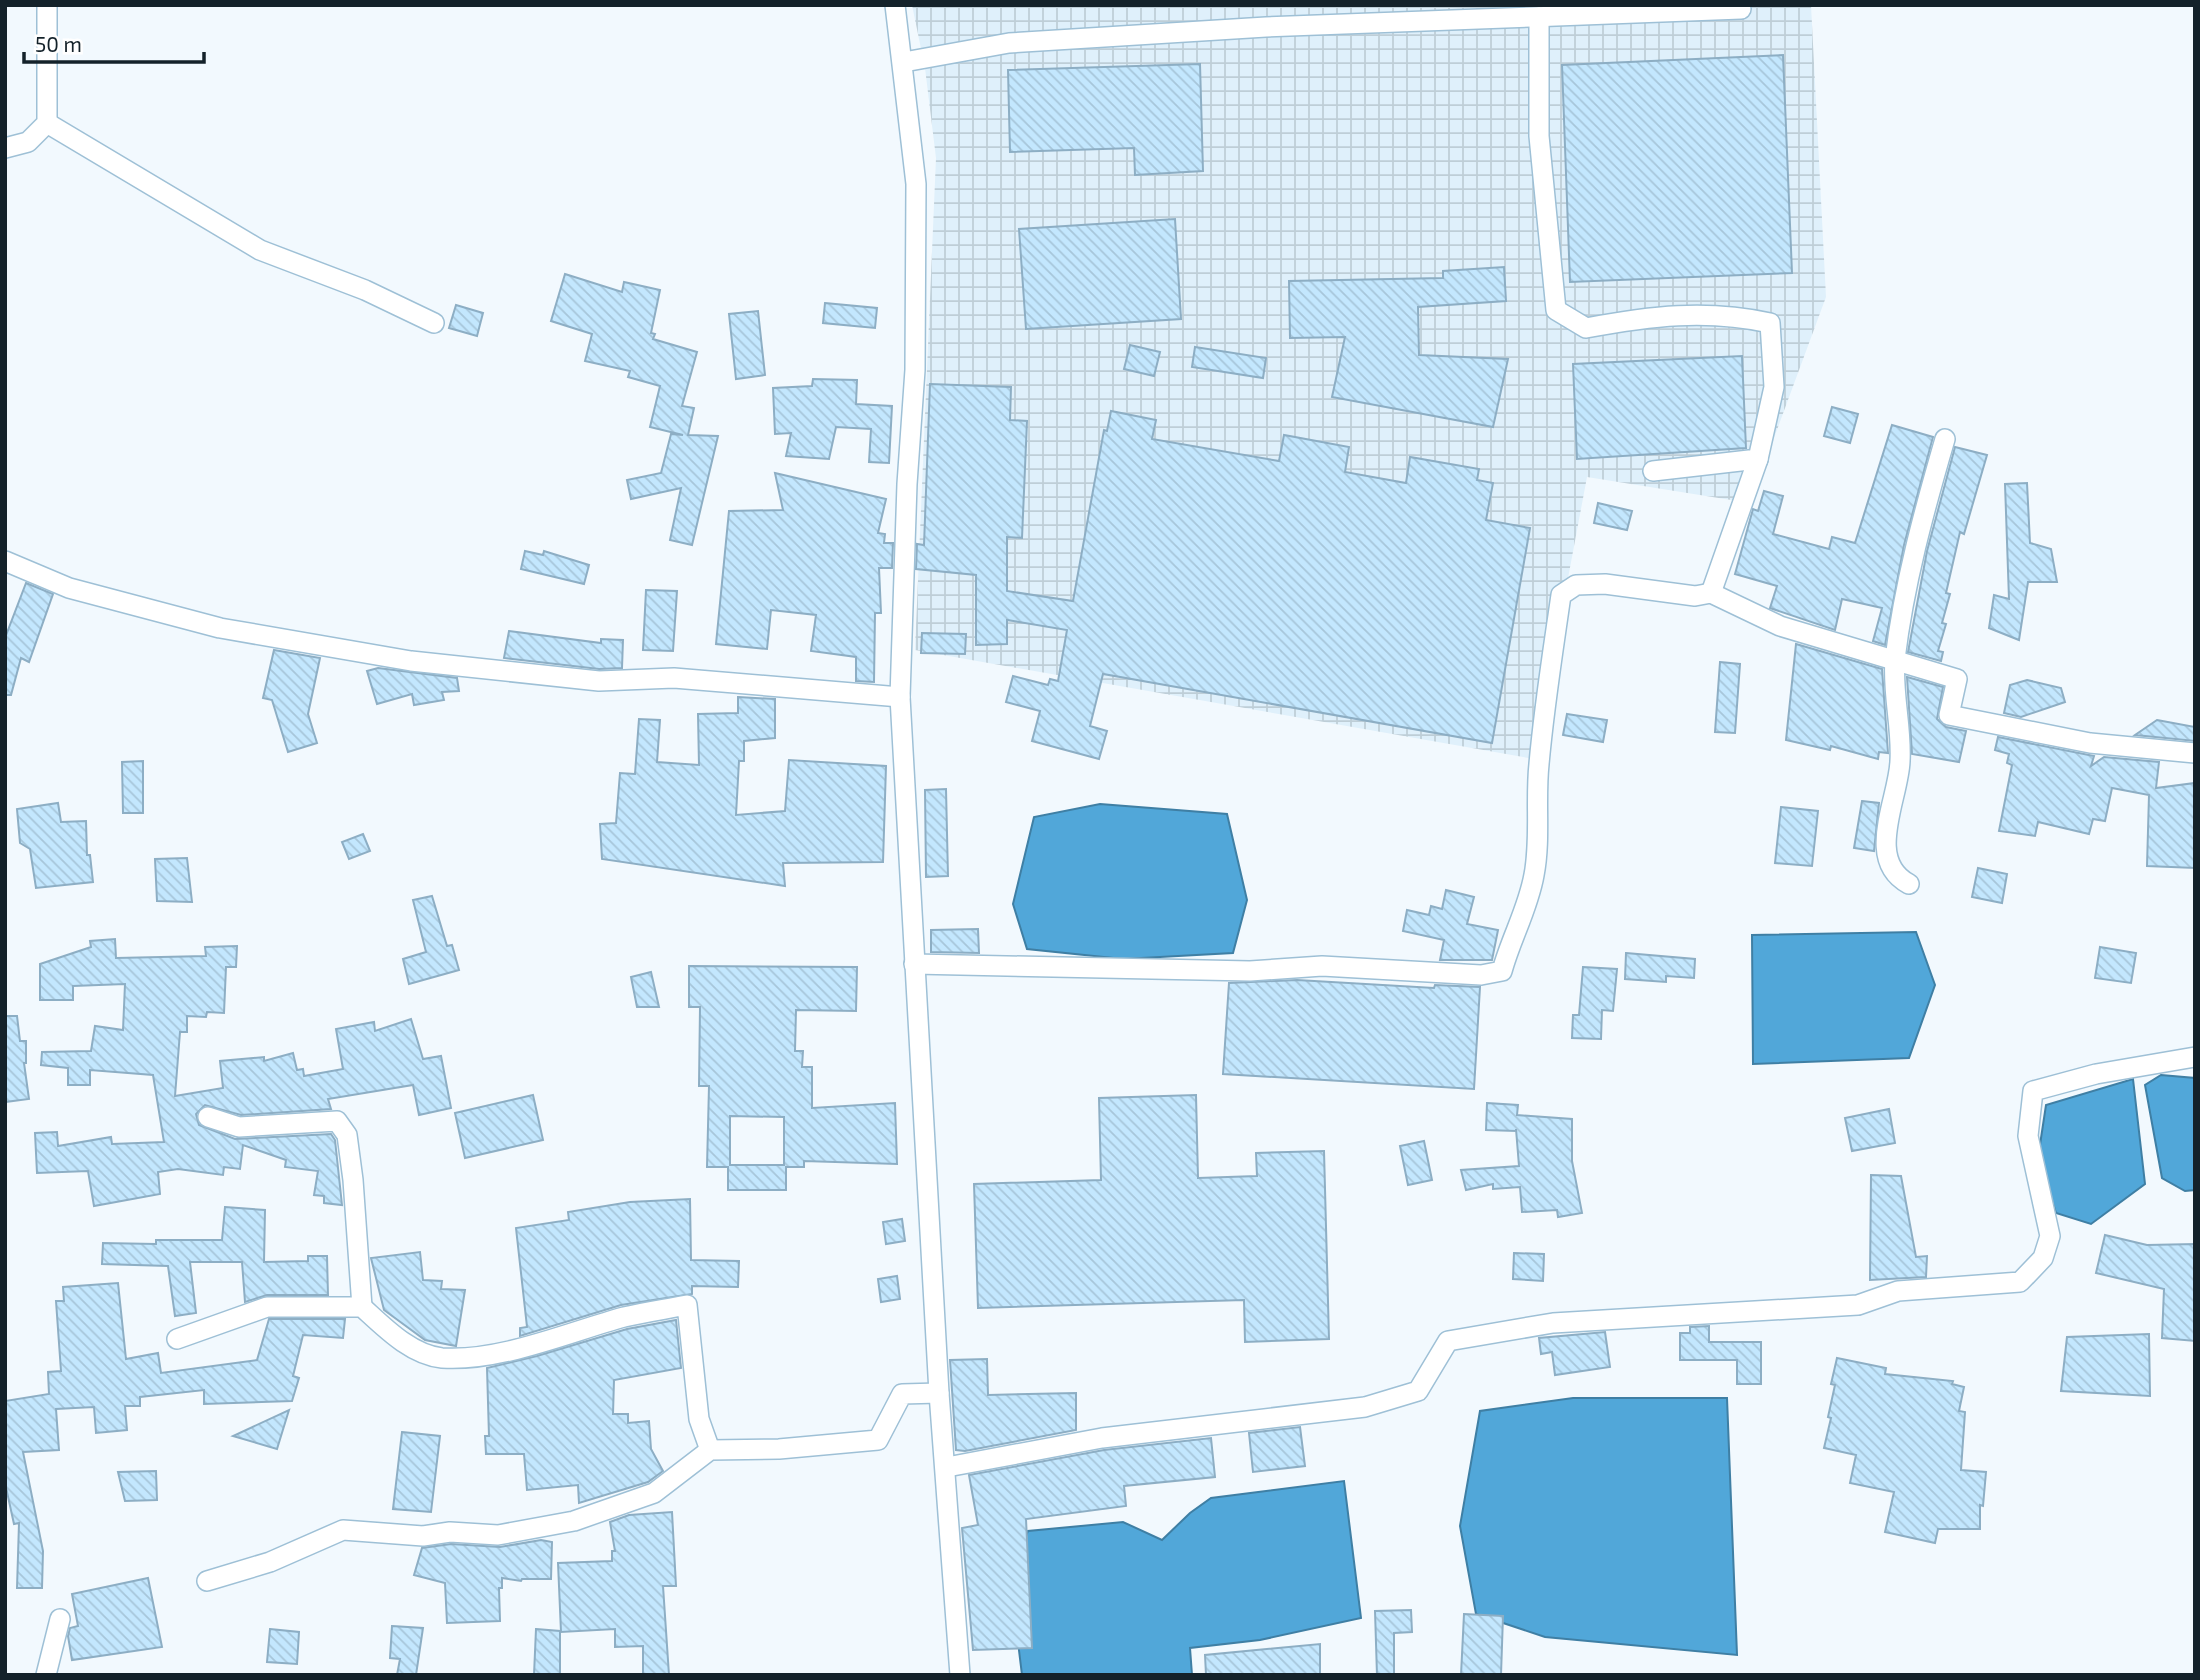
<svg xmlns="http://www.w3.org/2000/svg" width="2200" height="1680" font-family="'Exo 2',sans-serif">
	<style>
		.industrial { fill: url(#industrial-grid) }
		.water { fill: #51a7d9; stroke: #3f7fa4; stroke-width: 2 }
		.building { fill: url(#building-back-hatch); stroke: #8daec4; stroke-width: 2; fill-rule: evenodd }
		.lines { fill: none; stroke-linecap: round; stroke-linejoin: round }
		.street-casing { stroke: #9ec0d6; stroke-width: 22 }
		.street { stroke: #fff; stroke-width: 19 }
	</style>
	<defs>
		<pattern id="industrial-grid" width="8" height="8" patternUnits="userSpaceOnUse" patternTransform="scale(1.75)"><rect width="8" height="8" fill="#dff0fb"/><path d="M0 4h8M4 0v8" fill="none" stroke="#beced7"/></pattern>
		<pattern id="building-back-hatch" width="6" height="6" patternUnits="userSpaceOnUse" patternTransform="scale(1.75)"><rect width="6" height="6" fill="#c3e7fe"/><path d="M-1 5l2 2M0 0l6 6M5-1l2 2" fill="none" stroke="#a7c6da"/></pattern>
	</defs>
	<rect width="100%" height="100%" fill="#f2f9fe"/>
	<polygon class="industrial" points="912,5 1811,5 1826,297 1750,503 1587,477 1534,759 915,650 936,158 925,68"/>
	<g class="water">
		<polygon points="1100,804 1227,814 1247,900 1233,953 1123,959 1027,949 1013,904 1034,817"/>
		<polygon points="1916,932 1935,985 1909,1058 1753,1064 1752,935"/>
		<polygon points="2161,1075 2195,1078 2195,1190 2185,1191 2162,1178 2145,1085"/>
		<polygon points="2133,1079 2145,1184 2091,1224 2056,1213 2038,1158 2046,1105"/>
		<polygon points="1573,1398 1727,1398 1737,1655 1545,1637 1476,1614 1460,1526 1480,1411"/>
		<polygon points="1344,1481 1361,1618 1260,1640 1190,1648 1192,1675 1022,1675 1017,1634 1014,1568 1028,1531 1123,1522 1162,1540 1190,1513 1211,1498"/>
	</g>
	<g class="building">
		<polygon points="1783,55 1792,273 1570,282 1562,65"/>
		<polygon points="1200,64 1203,171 1135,175 1134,148 1010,152 1008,70"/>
		<polygon points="1175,219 1181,319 1026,329 1019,229"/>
		<polygon points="1504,267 1506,301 1418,307 1419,355 1508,359 1493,427 1332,397 1345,337 1290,338 1289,281 1443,278 1443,271"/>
		<polygon points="565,274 622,292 624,282 660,290 651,333 655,334 653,339 697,352 682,406 694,408 688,435 718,436 692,545 670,540 681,488 631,499 627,480 661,473 671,434 683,435 650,427 660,386 628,377 630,371 585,361 592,334 551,321"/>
		<polygon points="825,303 877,308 875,328 823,323"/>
		<polygon points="456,305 483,313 477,336 449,328"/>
		<polygon points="758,311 765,375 736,379 729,314"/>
		<polygon points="1130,345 1160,352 1154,376 1124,369"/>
		<polygon points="1195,347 1266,358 1263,378 1192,367"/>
		<polygon points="1742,356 1746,448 1577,459 1573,364"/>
		<polygon points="813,379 857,380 856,404 892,406 889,463 869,462 871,429 836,427 829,459 786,456 791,433 775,434 773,388 812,386"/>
		<polygon points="930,384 1011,387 1010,420 1027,421 1022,538 1007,537 1007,591 1073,601 1104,430 1107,431 1111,411 1156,420 1152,439 1279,461 1284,435 1349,447 1345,472 1406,483 1410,457 1479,469 1477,480 1493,483 1486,520 1530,528 1492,743 1103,674 1090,726 1107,731 1099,759 1032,741 1040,711 1006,702 1013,676 1048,685 1050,679 1058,681 1067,630 1007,620 1007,644 976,645 976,575 916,569 917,544 924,545"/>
		<polygon points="1832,407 1858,414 1850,443 1824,436"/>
		<polygon points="1892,425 1933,437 1904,545 1885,645 1873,641 1882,608 1842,599 1835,630 1770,608 1777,586 1735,574 1753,509 1758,511 1764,491 1783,496 1773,534 1829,549 1832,537 1855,543"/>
		<polygon points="1955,447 1987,455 1964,534 1960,532 1946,593 1950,594 1942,623 1946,624 1938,651 1943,652 1941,661 1908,652 1927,551"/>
		<polygon points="775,473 886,499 878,533 885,534 884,543 893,543 892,568 879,568 881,613 875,613 874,682 856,681 856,657 811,651 816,615 771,610 767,649 716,644 729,511 783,510"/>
		<polygon points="2027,483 2030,543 2051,549 2057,582 2028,582 2019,640 1989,628 1994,595 2009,599 2005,484"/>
		<polygon points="1598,503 1632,511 1627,530 1594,523"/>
		<polygon points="525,551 543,555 544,551 589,565 584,584 521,569"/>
		<polygon points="26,583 53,594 29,662 21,658 11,695 5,695 5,638"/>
		<polygon points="646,590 677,591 673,651 643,650"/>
		<polygon points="509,631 601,643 601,639 623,640 622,668 599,669 504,658"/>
		<polygon points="922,633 966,634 965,654 921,653"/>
		<polygon points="1796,644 1882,669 1888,753 1879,752 1878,759 1831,746 1830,750 1786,740"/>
		<polygon points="274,650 320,658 308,714 317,743 288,752 272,700 263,698"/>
		<polygon points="1720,662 1740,664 1735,733 1715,732"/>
		<polygon points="378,668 457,678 459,691 442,692 444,700 414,705 412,694 377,704 367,671"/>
		<polygon points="1907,677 1943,687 1937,719 1946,727 1966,731 1959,762 1912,754"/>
		<polygon points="2027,680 2061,688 2065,702 2021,717 2004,713 2010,685"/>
		<polygon points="738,697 775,699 775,738 744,741 744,761 739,761 736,815 785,811 789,760 886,766 883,862 783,863 785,886 602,859 600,824 616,823 620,773 635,774 639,719 660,720 657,762 699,765 698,714 738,713"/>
		<polygon points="1567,714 1607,720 1603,742 1563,735"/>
		<polygon points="2157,720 2195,727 2195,741 2135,735"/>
		<polygon points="1998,737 2094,756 2091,766 2104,757 2159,762 2156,788 2195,783 2195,868 2147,866 2149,795 2112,788 2105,821 2093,819 2089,834 2038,822 2035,836 1999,831 2012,765 2007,763 2009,754 1995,750"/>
		<polygon points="143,761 143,813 123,813 122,762"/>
		<polygon points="946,789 948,876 926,877 925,790"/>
		<polygon points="1862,801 1879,803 1874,851 1854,848"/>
		<polygon points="58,803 61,822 86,821 87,855 90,855 93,882 36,888 30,849 20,843 17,809"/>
		<polygon points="1781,807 1818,811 1812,866 1775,863"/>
		<polygon points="363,834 370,851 349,859 342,842"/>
		<polygon points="187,858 192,902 157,901 155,859"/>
		<polygon points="1978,868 2007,874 2002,903 1972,897"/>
		<polygon points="1446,890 1474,897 1467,924 1498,930 1492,960 1440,960 1444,940 1403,931 1407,910 1429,915 1431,906 1442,909"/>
		<polygon points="432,896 447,946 452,945 459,970 409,984 403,959 426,952 413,900"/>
		<polygon points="978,929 979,953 931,952 931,930"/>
		<polygon points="115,939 116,958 206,956 205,947 237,946 236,967 226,967 224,1013 207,1012 206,1017 187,1016 187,1032 180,1032 175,1096 223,1088 220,1061 264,1057 264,1061 293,1053 297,1070 303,1069 304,1076 343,1069 336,1029 374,1022 375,1031 411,1019 423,1059 441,1056 451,1108 419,1115 413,1085 328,1099 331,1109 241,1115 205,1105 196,1114 199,1125 235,1139 331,1134 335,1140 342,1205 324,1203 324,1196 314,1195 318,1171 285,1167 286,1160 243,1145 240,1169 224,1167 223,1175 178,1169 158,1172 160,1194 94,1206 88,1171 37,1173 35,1133 57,1132 58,1146 111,1137 112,1144 164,1142 153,1075 90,1070 90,1085 68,1085 68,1068 41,1065 42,1052 91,1051 95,1026 123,1030 125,984 73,986 73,1000 40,1000 40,964 91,947 90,941"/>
		<polygon points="2100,947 2136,953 2131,983 2095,978"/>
		<polygon points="1626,953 1695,959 1694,978 1666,976 1666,982 1625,979"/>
		<path d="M 689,966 L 857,967 L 856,1011 L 796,1010 L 795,1051 L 803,1051 L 802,1067 L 812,1067 L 812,1108 L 895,1103 L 897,1164 L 804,1161 L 804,1167 L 786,1167 L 786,1190 L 728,1190 L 728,1167 L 707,1167 L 709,1086 L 699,1086 L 700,1007 L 689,1007 ZM 730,1116 L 784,1117 L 784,1165 L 730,1165 Z"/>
		<polygon points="1583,967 1617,969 1613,1011 1602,1010 1601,1039 1572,1038 1573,1015 1579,1015"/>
		<polygon points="651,972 659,1007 637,1007 631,977"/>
		<polygon points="1297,980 1434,988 1435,985 1480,987 1474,1089 1223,1074 1229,983"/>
		<polygon points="5,1016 17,1016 20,1041 26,1041 26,1063 24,1063 29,1099 5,1102"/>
		<polygon points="533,1095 543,1140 465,1158 455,1113"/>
		<polygon points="1196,1095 1198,1178 1257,1176 1256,1153 1324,1151 1329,1339 1245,1342 1244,1300 978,1308 974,1184 1101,1180 1099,1098"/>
		<polygon points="1487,1103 1518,1105 1517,1115 1572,1119 1572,1161 1582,1213 1558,1217 1557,1210 1522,1212 1520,1187 1493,1189 1493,1184 1466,1190 1461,1170 1519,1166 1516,1129 1516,1131 1486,1130"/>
		<polygon points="1889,1109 1895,1143 1852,1151 1845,1118"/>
		<polygon points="1424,1141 1432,1180 1408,1185 1400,1146"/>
		<polygon points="1871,1175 1901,1176 1916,1257 1927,1256 1926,1277 1870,1280"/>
		<polygon points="690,1199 691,1260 739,1261 738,1287 692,1286 692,1294 621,1305 520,1336 520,1328 527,1327 516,1228 569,1220 568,1212 630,1202"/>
		<polygon points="225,1207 265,1210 264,1262 308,1261 308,1256 327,1256 328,1295 267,1295 245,1302 242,1262 190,1262 196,1313 175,1316 168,1266 102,1264 103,1243 156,1244 156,1240 222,1240"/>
		<polygon points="902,1219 905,1241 886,1244 883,1222"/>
		<polygon points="2105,1235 2147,1245 2195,1244 2195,1341 2162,1338 2164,1289 2096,1273"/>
		<polygon points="420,1252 423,1280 442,1281 441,1289 465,1290 456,1346 425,1340 384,1310 371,1258"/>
		<polygon points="1514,1253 1544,1254 1543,1281 1513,1279"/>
		<polygon points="897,1276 900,1299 881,1302 878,1279"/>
		<polygon points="118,1283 126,1359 158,1353 161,1373 257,1360 269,1319 345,1319 343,1338 303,1335 293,1376 299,1378 292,1401 204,1404 204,1390 140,1397 140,1406 125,1406 127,1430 96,1433 94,1407 56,1409 59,1450 23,1452 43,1551 42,1588 17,1588 19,1523 14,1524 5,1483 5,1401 49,1394 48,1372 61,1371 56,1301 64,1301 63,1287"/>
		<polygon points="676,1320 681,1368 614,1380 613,1414 628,1414 628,1423 649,1421 651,1449 663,1471 648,1482 579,1503 578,1485 527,1490 524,1454 486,1454 485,1436 489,1436 487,1368 537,1356 627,1329"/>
		<polygon points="1709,1326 1709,1342 1761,1342 1761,1384 1737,1384 1737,1360 1680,1360 1680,1333 1690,1333 1690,1327"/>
		<polygon points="1605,1332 1610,1367 1555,1375 1552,1352 1541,1354 1539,1338"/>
		<polygon points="2149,1334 2150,1396 2061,1391 2067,1337"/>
		<polygon points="1837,1358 1886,1368 1885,1374 1953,1381 1952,1384 1964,1387 1959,1411 1965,1412 1961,1470 1986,1472 1983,1506 1980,1505 1980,1529 1938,1529 1935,1543 1885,1532 1894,1492 1850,1483 1856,1455 1824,1448 1831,1418 1828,1417 1835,1385 1831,1384"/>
		<polygon points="987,1359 988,1395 1076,1393 1076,1430 965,1451 956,1450 950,1360"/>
		<polygon points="289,1410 277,1449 233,1436"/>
		<polygon points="1300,1427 1305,1466 1253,1472 1249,1433"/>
		<polygon points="402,1432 440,1436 431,1512 393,1509"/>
		<polygon points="1211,1438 1215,1477 1124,1486 1126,1506 1026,1519 1032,1648 973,1650 962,1528 978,1525 969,1475 1104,1450"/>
		<polygon points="156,1471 157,1500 125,1501 118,1472"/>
		<polygon points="672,1512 676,1586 663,1586 669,1675 643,1675 643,1646 615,1647 615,1629 561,1632 558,1563 612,1561 612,1551 615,1551 610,1522 629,1515"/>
		<polygon points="541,1540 552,1542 551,1579 522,1579 521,1581 502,1578 502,1588 499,1588 500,1621 447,1623 445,1583 414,1575 422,1548 451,1544 500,1547"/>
		<polygon points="148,1578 162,1647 72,1660 68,1636 70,1628 78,1626 72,1594"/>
		<polygon points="1411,1610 1412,1632 1394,1633 1394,1675 1377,1675 1375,1611"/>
		<polygon points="1464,1614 1503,1616 1501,1675 1461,1675"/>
		<polygon points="392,1626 423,1628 416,1675 397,1675 400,1659 390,1658"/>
		<polygon points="270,1629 299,1632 297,1664 267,1662"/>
		<polygon points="536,1629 560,1631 560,1675 534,1675"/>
		<polygon points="1320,1644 1320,1675 1206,1675 1205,1655"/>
	</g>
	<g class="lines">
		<defs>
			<g id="street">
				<polyline points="895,5 916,184 915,370 907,484 900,697 939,1393 960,1675"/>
				<path d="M 1539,17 L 1539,136 L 1556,310 L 1586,328 C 1650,316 1706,309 1770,323 L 1774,387 L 1758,459 L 1653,471"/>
				<polyline points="904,62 1009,43 1266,27 1741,9"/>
				<polyline points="47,123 260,250 365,290 434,323"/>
				<polyline points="5,148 28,142 47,123 47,5"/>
				<polyline points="5,561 69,588 220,628 411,661 599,681 674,678 900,697"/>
				<polyline points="1711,593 1758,459"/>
				<path d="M 1909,884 C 1864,860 1899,798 1900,761 C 1902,727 1892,693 1895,659 C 1904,584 1924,511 1945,439"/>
				<path d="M 914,964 L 1250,971 L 1322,966 L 1481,975 L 1502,971 C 1511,938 1528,909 1534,875 C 1541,839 1535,801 1539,764 C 1544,707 1553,651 1561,595 L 1576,585 L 1605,584 L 1695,596 L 1711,593 L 1780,626 L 1957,679 L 1949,715 L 2090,743 L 2195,753"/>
				<polyline points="208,1117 239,1127 337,1121 347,1135 353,1180 362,1307"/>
				<path d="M 177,1339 L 267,1307 L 362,1307 C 384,1327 411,1355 442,1358 C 500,1362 569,1332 624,1317 C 645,1312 667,1309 687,1305 L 699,1419 L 710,1450"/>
				<polyline points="947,1467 1102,1438 1365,1407 1418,1391 1448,1341 1553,1323 1858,1305 1898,1291 2020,1282 2043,1258 2050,1236 2028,1136 2033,1091 2096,1074 2195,1057"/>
				<polyline points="207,1581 270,1562 343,1530 423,1536 450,1532 498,1535 574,1521 654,1493 710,1450 779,1449 878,1440 902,1394 939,1393"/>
				<polyline points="46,1675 60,1619"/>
			</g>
		</defs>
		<use href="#street" class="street-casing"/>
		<use href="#street" class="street"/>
	</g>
	<rect width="2200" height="1680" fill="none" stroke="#14222a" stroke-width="14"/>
	<path d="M24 52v10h180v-10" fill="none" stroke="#14222a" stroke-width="3.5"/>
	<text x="35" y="52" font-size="21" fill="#14222a" stroke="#ffffff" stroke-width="5" paint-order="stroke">50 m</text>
</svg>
